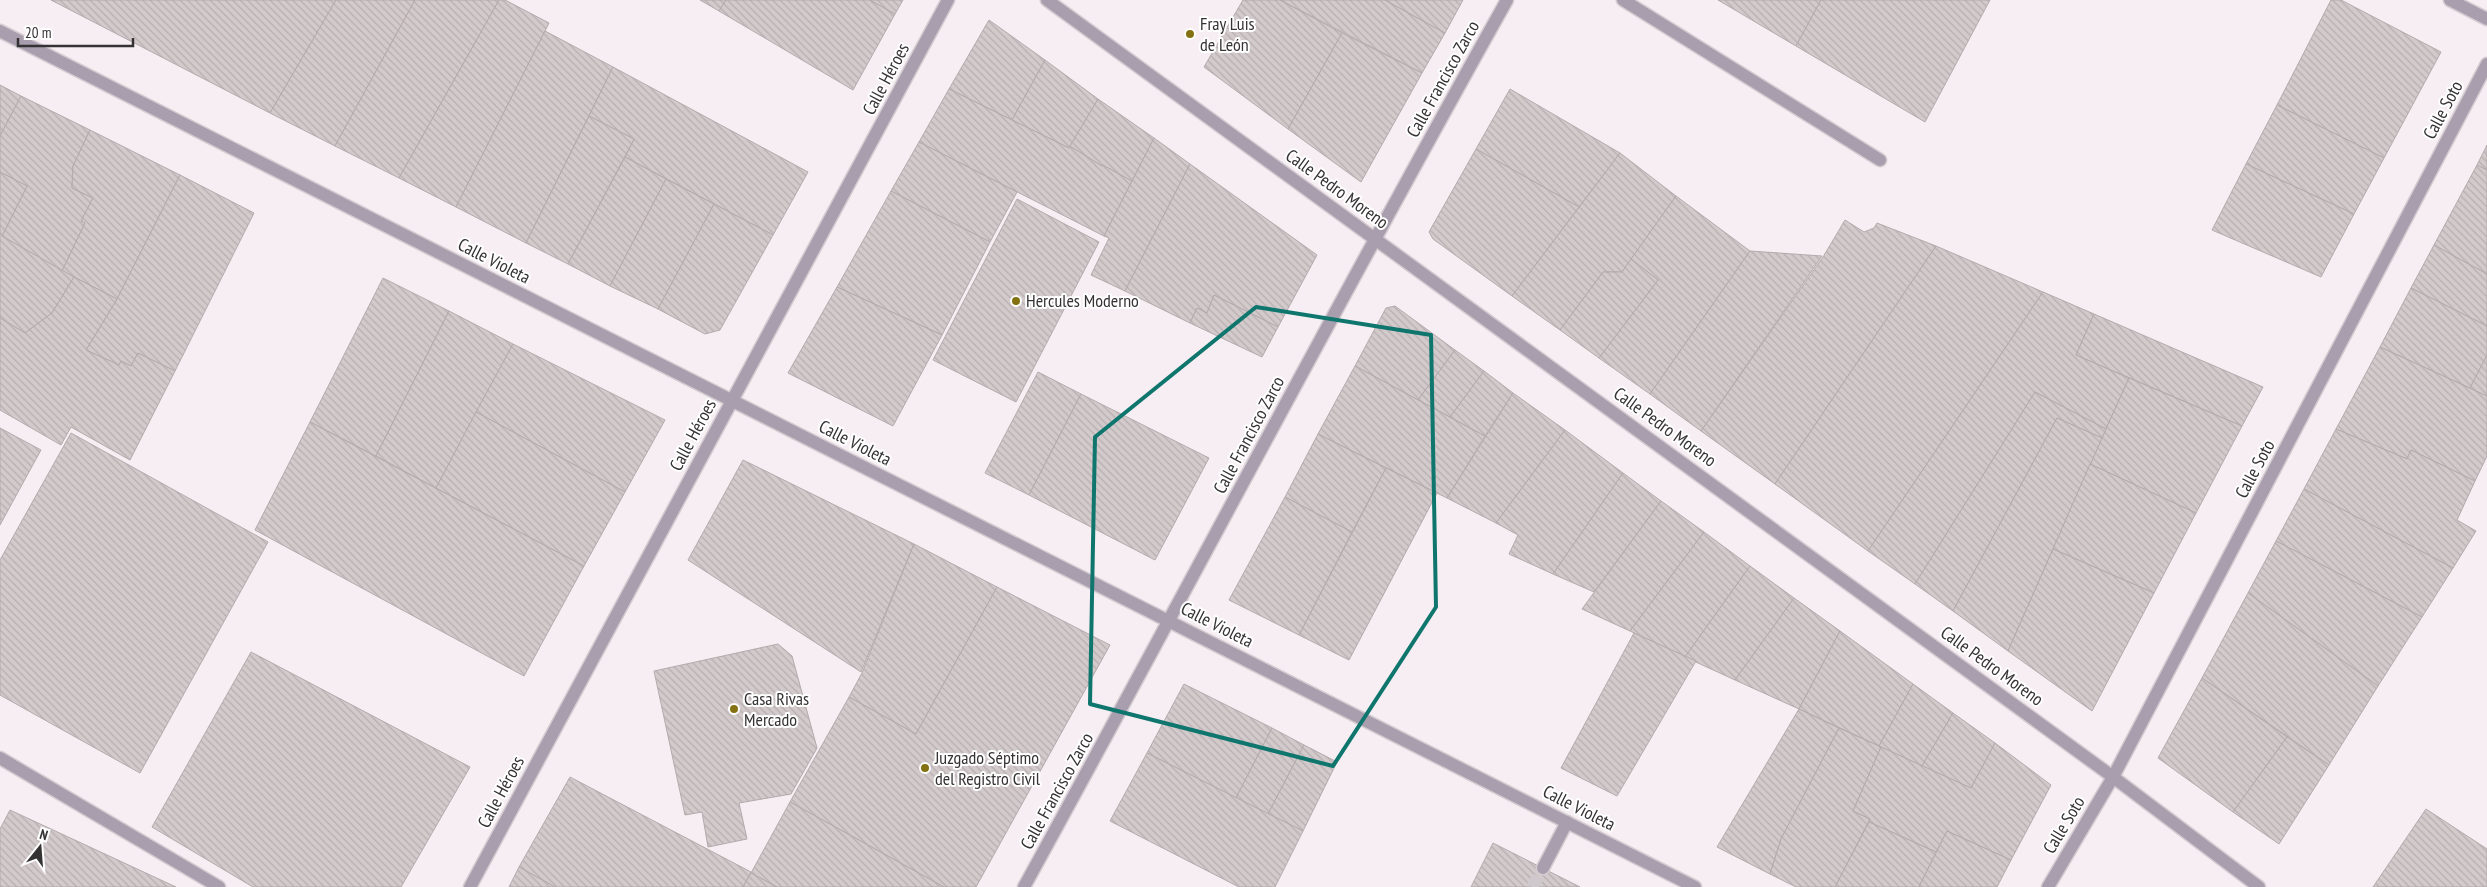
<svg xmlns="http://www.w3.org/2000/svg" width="2487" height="887" font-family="'PT Sans Narrow',sans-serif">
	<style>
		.building { fill: url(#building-back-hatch); stroke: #b3aaac }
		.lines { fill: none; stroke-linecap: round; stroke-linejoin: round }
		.minor-tunnel { stroke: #cfc8cd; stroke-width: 12; stroke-dasharray: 12 6; stroke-linecap: butt }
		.minor-casing { stroke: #d3ccd1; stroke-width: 15 }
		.minor { stroke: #a99eae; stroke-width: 12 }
		.marked { fill: none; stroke: #0f766e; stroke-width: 4; stroke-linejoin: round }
		.poi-dot { fill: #847212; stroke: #fff; stroke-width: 2 }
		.labels { text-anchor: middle; stroke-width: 4; stroke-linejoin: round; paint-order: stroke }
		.poi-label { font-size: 18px; fill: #353234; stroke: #fff; text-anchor: start }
		.street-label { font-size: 18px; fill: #353234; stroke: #fff }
	</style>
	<defs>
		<pattern id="building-back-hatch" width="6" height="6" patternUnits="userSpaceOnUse" patternTransform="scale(1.25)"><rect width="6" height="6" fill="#d3cacc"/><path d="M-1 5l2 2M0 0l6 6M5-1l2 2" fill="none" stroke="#b6aeb0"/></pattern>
	</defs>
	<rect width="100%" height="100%" fill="#f6eef3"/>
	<g class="building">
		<polygon points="51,0 336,0 270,113"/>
		<polygon points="336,0 415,0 335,146 270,113"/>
		<polygon points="415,0 499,0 399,178 335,146"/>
		<polygon points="499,0 505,0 549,23 456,207 399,178"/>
		<polygon points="700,0 726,0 719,11"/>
		<polygon points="726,0 870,0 895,14 853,90 719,11"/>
		<polygon points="870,0 903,0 895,14"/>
		<polygon points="1243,0 1280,0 1342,33 1288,129 1204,67"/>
		<polygon points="1280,0 1385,0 1445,33 1422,73"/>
		<polygon points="1385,0 1463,0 1445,33"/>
		<polygon points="1718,0 1821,0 1796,46"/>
		<polygon points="1821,0 1990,0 1925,122 1796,46"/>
		<polygon points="2331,0 2341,0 2441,52 2384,158 2277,105"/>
		<polygon points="989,20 1045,60 1012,120 949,89"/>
		<polygon points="545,31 613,67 526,243 456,207"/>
		<polygon points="1342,33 1422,73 1361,182 1288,129"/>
		<polygon points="1045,60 1098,99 1069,148 1012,120"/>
		<polygon points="613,67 808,172 773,235 625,157 634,139 589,116"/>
		<polygon points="0,85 21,96 0,136"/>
		<polygon points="949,89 1069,148 1070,146 1102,166 1103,165 1132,181 1104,236 919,142"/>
		<polygon points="1510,89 1620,153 1579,207 1476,149"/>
		<polygon points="21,96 90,130 73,166 72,188 93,198 81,221 85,223 62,271 2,236 27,186 0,172 0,136"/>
		<polygon points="1098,99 1154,138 1132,181 1103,165 1102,166 1070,146"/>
		<polygon points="2277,105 2384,158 2354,214 2246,164"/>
		<polygon points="589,116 634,139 568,264 526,243"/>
		<polygon points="90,130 180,175 117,299 62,271 85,223 81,221 93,198 72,188 73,166"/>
		<polygon points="1154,138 1190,164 1125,291 1091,275 1109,238 1104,236"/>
		<polygon points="919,142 1017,192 990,242 891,191"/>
		<polygon points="2487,145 2487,170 2477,165"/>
		<polygon points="1476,149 1579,207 1512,296 1433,239 1429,232"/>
		<polygon points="1620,153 1676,196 1622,272 1603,272 1560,330 1512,296"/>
		<polygon points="625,157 666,179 610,286 568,264"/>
		<polygon points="1190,164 1317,255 1278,327 1214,295 1207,313 1197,308 1190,323 1125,291"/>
		<polygon points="2246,164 2354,214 2321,277 2212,230"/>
		<polygon points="2477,165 2487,170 2487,274 2434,245"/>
		<polygon points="0,172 27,186 2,236 74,277 52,313 25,333 0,318"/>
		<polygon points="180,175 254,213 175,371 138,353 131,366 121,361 119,365 86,350 117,299"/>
		<polygon points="666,179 714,204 658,309 610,286"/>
		<polygon points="891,191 990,242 942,335 837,287"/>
		<polygon points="1676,196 1750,251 1650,394 1599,358 1658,280 1631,259"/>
		<polygon points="1017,199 1099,242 1016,402 933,360"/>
		<polygon points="714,204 773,235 720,330 705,334 658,309"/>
		<polygon points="1845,220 1864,232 1874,228 1877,223 1936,246 1775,484 1701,431 1823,257"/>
		<polygon points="2434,245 2487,274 2487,326 2411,288"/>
		<polygon points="1936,246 2043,292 1868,551 1775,484"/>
		<polygon points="1750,251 1822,256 1701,431 1650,394"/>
		<polygon points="1631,259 1658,280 1599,358 1560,330 1603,272 1622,272"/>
		<polygon points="74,277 117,299 86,350 119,365 121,361 131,366 138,353 175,371 130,460 71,427 61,445 0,410 0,318 25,333 52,313"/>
		<polygon points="383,278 449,311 376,456 310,422"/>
		<polygon points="837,287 942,335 893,426 788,373"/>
		<polygon points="2411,288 2487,326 2487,355 2470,388 2380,347"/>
		<polygon points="2043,292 2094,314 2076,355 2129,378 2106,429 2035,392 1915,584 1868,551"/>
		<polygon points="1214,295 1278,327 1262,357 1190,323 1197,308 1207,313"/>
		<polygon points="1395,306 1455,350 1418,400 1355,366 1386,308"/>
		<polygon points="449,311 513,344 436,488 376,456"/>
		<polygon points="2094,314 2263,387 2242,426 2076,355"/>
		<polygon points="513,344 665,420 625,492 476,412"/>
		<polygon points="2380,347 2487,396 2487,456 2475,481 2411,450 2407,459 2336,429"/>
		<polygon points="1455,350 1484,371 1450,417 1418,400"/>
		<polygon points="2487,355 2487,396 2470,388"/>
		<polygon points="1355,366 1485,436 1447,498 1318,434"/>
		<polygon points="1484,371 1513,393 1485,436 1450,417"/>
		<polygon points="1038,372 1081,394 1029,495 985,473"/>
		<polygon points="2129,378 2242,426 2196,513 2090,464"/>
		<polygon points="2035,392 2106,429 2102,438 2057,418 1953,611 1915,584"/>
		<polygon points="1513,393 1565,430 1496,523 1447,498"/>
		<polygon points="1081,394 1209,458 1155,560 1029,495"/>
		<polygon points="476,412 625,492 584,566 436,488"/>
		<polygon points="2057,418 2102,438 2008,651 1953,611"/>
		<polygon points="310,422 584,566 524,676 255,530"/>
		<polygon points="0,428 41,450 0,525"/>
		<polygon points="2336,429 2407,459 2411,450 2475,481 2457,520 2476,531 2453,568 2304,489"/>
		<polygon points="1565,430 1623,473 1553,574 1509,554 1518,535 1496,523"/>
		<polygon points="71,433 268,542 140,773 0,695 0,560"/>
		<polygon points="1318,434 1386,468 1352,532 1285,497"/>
		<polygon points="743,460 914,544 861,672 688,560"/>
		<polygon points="2090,464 2196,513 2154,593 2053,549"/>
		<polygon points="1386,468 1437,493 1349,660 1299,635"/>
		<polygon points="1623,473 1661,501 1594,592 1553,574"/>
		<polygon points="2304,489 2453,568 2422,617 2276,541"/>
		<polygon points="1285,497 1352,532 1299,635 1229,600"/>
		<polygon points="1661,501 1704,532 1630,631 1582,609"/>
		<polygon points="1704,532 1750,566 1685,657 1630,631"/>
		<polygon points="2276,541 2422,617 2378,686 2248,593"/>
		<polygon points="914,544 997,587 916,734 849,697 862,673"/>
		<polygon points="2053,549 2154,593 2092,711 2008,651"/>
		<polygon points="1750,566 1794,598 1735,680 1685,657"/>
		<polygon points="997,587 1110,645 976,887 944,887 790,802 849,697 916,734"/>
		<polygon points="2248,593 2378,686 2329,765 2202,678"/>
		<polygon points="1794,598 1840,631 1799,709 1735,680"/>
		<polygon points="1840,631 1913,684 1879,746 1799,709"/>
		<polygon points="1634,633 1696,661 1617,796 1561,768"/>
		<polygon points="778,644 792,656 817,748 791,794 739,803 747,839 708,847 702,812 685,815 654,671"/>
		<polygon points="251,652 470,767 401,887 253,887 152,827"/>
		<polygon points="2202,678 2287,737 2233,812 2158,758"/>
		<polygon points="1184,684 1272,728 1236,798 1147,753"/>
		<polygon points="1913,684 1953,713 1922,766 1879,746"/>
		<polygon points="1799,709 1839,728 1781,839 1770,874 1717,847"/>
		<polygon points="1953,713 1995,743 1971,788 1922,766"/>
		<polygon points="1272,728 1304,745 1268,814 1236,798"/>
		<polygon points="1839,728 1881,747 1853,811 1870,819 1835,887 1796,887 1770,874 1781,839"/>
		<polygon points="2287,737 2329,765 2279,844 2233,812"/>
		<polygon points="1995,743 2051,785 2011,860 1947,831 1936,852 1869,822 1870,819 1853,811 1881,747 1971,788"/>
		<polygon points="1304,745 1337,762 1303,831 1268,814"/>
		<polygon points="1147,753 1303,831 1275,887 1239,887 1110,821"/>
		<polygon points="570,777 751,872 743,887 555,887 519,867"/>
		<polygon points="790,802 944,887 777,887 751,873"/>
		<polygon points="2426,809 2487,849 2487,887 2373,887"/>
		<polygon points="10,810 176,887 0,887 0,829"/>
		<polygon points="1869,822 1936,852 1919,887 1835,887"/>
		<polygon points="1947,831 2011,860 1997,887 1919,887"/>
		<polygon points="1493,843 1580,887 1471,887"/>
		<polygon points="519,867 555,887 509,887"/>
		<polygon points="751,873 777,887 743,887"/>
	</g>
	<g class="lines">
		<polyline class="minor-tunnel" points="1532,887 1543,868"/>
		<defs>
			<g id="minor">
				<polyline points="1047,0 2113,777 2259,887"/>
				<polyline points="1623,0 1880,160"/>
				<polyline points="2450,0 2487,19"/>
				<polyline points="0,31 1695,887"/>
				<polyline points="0,758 219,887"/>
				<polyline points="1543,868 1567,822"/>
				<polyline points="470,887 948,0"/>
				<path d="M 1024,887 C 1186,592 1342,294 1507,0"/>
				<polyline points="2048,887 2113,777 2487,64"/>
			</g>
		</defs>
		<use href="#minor" class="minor-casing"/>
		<use href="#minor" class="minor"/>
	</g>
	<path class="marked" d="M 1256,307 L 1431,335 L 1436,607 L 1333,766 L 1090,704 L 1095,437 Z"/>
	<g class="poi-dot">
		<circle cx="1190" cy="34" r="5"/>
		<circle cx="1016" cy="301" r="5"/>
		<circle cx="734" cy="709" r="5"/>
		<circle cx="925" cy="768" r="5"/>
	</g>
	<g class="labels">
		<g class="poi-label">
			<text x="1200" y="30">Fray Luis<tspan x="1200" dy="21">de León</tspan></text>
			<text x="1026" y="307">Hercules Moderno</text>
			<text x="744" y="705">Casa Rivas<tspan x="744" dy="21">Mercado</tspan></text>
			<text x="935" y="764">Juzgado Séptimo<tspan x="935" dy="21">del Registro Civil</tspan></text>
		</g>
		<g class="street-label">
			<text transform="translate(886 79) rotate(-62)" y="6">Calle Héroes</text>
			<text transform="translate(1443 79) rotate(-61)" y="6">Calle Francisco Zarco</text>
			<text transform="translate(2443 110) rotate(-62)" y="6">Calle Soto</text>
			<text transform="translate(1337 189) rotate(36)" y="6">Calle Pedro Moreno</text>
			<text transform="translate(494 261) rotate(27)" y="6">Calle Violeta</text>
			<text transform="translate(1665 427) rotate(36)" y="6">Calle Pedro Moreno</text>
			<text transform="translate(693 435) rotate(-62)" y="6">Calle Héroes</text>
			<text transform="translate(1249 435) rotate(-62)" y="6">Calle Francisco Zarco</text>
			<text transform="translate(855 443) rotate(27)" y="6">Calle Violeta</text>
			<text transform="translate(2255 469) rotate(-62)" y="6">Calle Soto</text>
			<text transform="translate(1217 625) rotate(27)" y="6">Calle Violeta</text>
			<text transform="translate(1992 666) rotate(36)" y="6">Calle Pedro Moreno</text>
			<text transform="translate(1057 791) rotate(-61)" y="6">Calle Francisco Zarco</text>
			<text transform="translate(501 792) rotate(-62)" y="6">Calle Héroes</text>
			<text transform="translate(1579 808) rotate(27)" y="6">Calle Violeta</text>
			<text transform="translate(2064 825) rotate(-59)" y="6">Calle Soto</text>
		</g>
	</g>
	<g transform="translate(40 847) rotate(17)" stroke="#ffffff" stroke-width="4" paint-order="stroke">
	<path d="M0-4L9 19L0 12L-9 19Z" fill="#353234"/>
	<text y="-8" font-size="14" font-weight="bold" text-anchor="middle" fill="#353234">N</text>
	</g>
	<path d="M18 38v8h115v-8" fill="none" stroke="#353234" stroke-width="2.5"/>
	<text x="25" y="38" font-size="15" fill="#353234" stroke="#ffffff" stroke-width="4" paint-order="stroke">20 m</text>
</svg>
